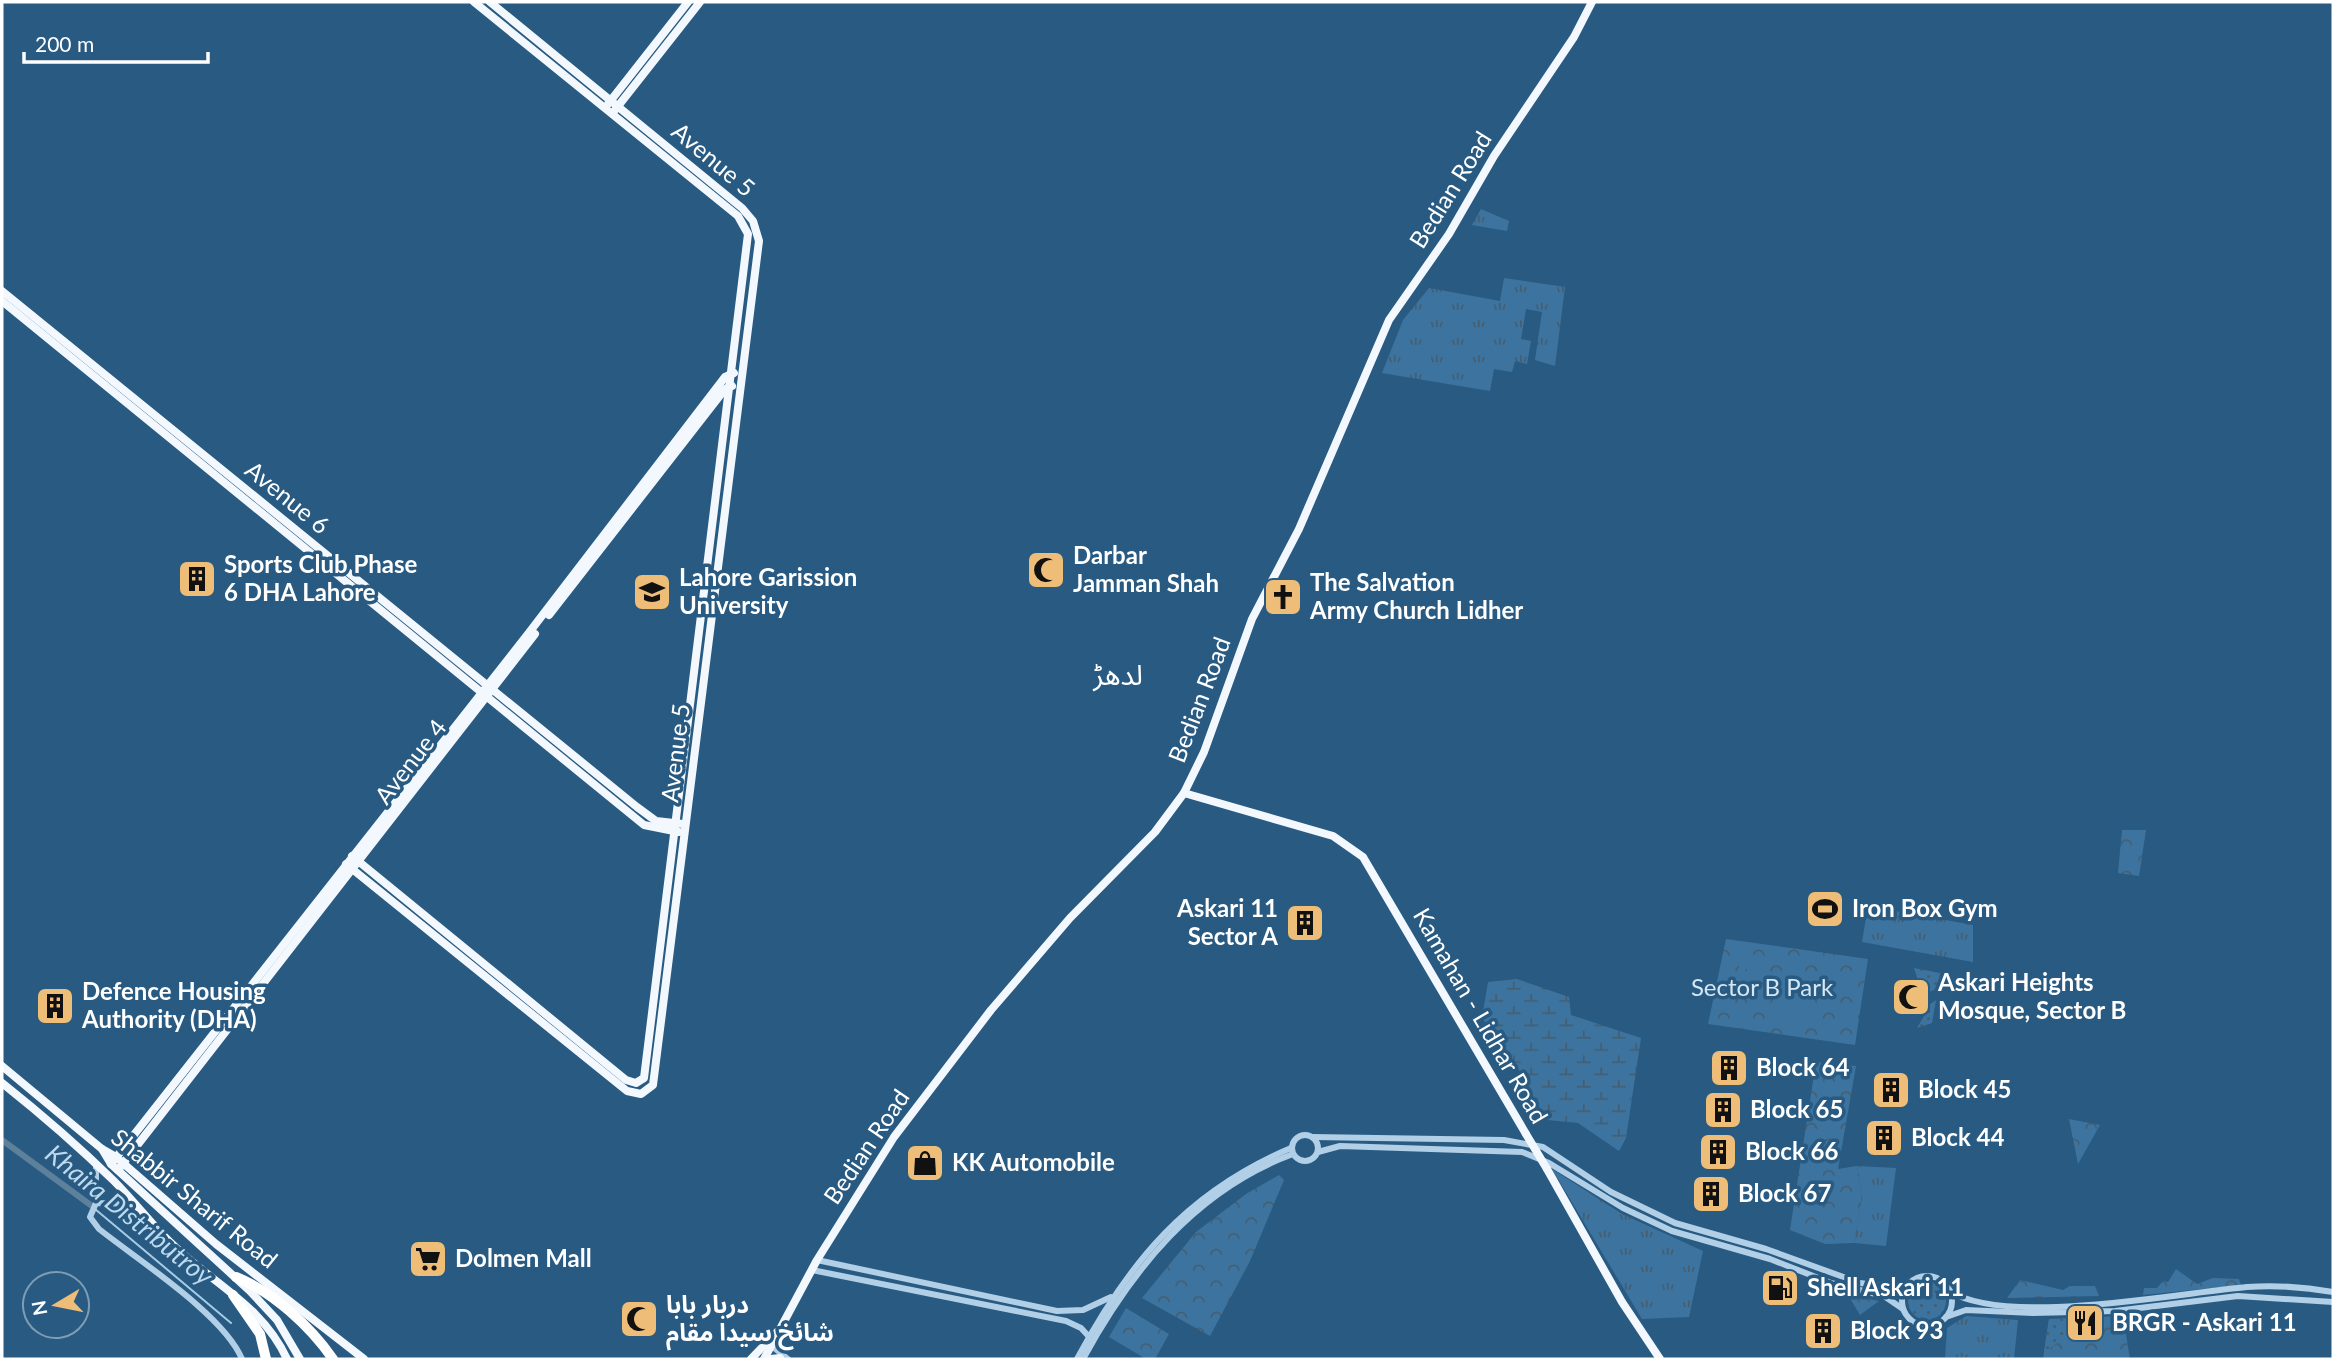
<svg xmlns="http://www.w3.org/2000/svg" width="2335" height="1361" font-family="Lato,'Noto Sans Arabic',sans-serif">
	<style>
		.grass { fill: url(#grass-tufts) }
		.forest { fill: url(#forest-crowns) }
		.wetland { fill: url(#wetland-marsh) }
		.garden { fill: url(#garden-dots) }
		.pitch { fill: #3d749f }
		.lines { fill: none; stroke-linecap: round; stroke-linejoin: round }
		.stream { stroke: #a5cce7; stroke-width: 2 }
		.canal { stroke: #5d809b; stroke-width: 6 }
		.minor { stroke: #b1cfe6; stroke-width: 6 }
		.major { stroke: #f2f8fd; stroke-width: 8 }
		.highway { stroke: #fff; stroke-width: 10 }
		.major-bridge { stroke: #f2f8fd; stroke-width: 8 }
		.labels { text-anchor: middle; stroke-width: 7; stroke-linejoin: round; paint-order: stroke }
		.street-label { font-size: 24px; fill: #fff; stroke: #285a82 }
		.poi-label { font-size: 24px; font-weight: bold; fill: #fff; stroke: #285a82; text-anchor: start }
		.park-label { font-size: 24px; fill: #d4e7f5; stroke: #285a82 }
		.water-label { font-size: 26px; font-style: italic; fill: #bcd9ee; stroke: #285a82 }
		.quarter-label { font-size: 28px; fill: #fff; stroke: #285a82 }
	</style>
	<defs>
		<pattern id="grass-tufts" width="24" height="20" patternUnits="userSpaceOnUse" patternTransform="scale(1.75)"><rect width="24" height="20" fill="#3d749f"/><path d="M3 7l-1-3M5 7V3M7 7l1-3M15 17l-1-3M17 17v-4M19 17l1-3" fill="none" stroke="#455e71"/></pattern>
		<pattern id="forest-crowns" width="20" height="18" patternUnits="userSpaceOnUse" patternTransform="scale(1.75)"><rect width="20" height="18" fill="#3d749f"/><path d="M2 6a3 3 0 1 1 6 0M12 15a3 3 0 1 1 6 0" fill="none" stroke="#455e71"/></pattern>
		<pattern id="wetland-marsh" width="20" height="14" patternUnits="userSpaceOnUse" patternTransform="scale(1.75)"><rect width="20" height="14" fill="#3d749f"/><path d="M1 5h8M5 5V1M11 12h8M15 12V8" fill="none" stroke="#455e71"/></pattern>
		<pattern id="garden-dots" width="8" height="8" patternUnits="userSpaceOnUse" patternTransform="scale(1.75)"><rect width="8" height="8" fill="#3d749f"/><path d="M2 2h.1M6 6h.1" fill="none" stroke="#455e71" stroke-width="1.8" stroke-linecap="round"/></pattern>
	</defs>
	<rect width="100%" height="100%" fill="#285a82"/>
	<g class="grass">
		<polygon points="1481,209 1509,221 1507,231 1472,225"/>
		<polygon points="1504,278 1565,287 1555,366 1535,360 1542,312 1526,309 1521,339 1531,341 1527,364 1515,361 1512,372 1494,369 1490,391 1382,373 1403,320 1429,288 1500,301"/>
		<polygon points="1868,906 1973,925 1973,962 1862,942"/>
		<polygon points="1857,1166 1896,1168 1886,1246 1854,1243 1862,1195"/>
		<polygon points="1552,1169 1622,1214 1703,1251 1689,1317 1642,1319"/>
		<polygon points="1966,1316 2018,1320 2014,1359 1945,1359 1947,1328"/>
	</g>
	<g class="forest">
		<polygon points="2122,830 2146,830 2139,876 2118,873"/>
		<polygon points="1726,939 1868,959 1855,1045 1708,1024"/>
		<polygon points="1816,1062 1856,1066 1838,1169 1857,1166 1862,1195 1854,1243 1825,1244 1790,1230"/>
		<polygon points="2069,1119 2100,1125 2078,1164"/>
		<polygon points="1279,1175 1284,1180 1250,1261 1210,1336 1142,1298 1196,1232 1246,1194"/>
		<polygon points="2176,1269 2197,1284 2213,1278 2239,1279 2241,1285 2143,1295 2144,1288 2157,1288 2163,1281 2168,1282"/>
		<polygon points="2020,1280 2063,1290 2070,1286 2095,1286 2099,1296 2007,1298"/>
		<polygon points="1848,1295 1879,1301 1860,1315"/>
		<polygon points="1126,1308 1169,1334 1155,1359 1146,1359 1109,1337"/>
		<polygon points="2123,1316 2130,1359 2043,1359 2049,1319"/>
	</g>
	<polygon class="wetland" points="1517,979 1569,997 1571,1015 1641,1038 1626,1138 1619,1151 1578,1123 1527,1118 1529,1095 1521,1073 1482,1018 1488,982"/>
	<g class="garden">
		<polygon points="1914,968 1940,973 1938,989 1928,992 1920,987"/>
		<polygon points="1936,1000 1932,1023 1917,1028 1924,1016 1930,1012 1929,1005"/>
		<circle cx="1927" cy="1301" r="19"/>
		<polygon points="2049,1319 2074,1319 2068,1334 2044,1353"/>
	</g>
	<g class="pitch">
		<polygon points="1740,953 1764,956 1760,972 1739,968"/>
		<polygon points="1778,992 1810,996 1805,1032 1772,1027"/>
	</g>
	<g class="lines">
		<polyline class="stream" points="95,1209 231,1323"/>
		<polyline class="canal" points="2,1140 92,1206"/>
		<g class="minor">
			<circle cx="1305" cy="1148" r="13"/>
			<polyline points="1313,1137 1504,1140 1543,1147 1611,1192 1675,1223 1766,1249 1860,1283 1905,1289"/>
			<polyline points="1318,1152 1340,1146 1522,1152 1549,1163 1623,1208 1672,1231 1770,1259 1831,1283 1884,1296 1903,1309"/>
			<polyline points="96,1203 96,1166"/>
			<path d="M 136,1204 L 96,1203 L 90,1217 L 99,1229 C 138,1260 224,1315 242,1359"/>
			<polyline points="817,1260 1057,1311 1083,1310 1111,1297"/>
			<polyline points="812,1270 1066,1321 1081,1328 1092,1340"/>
			<circle cx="1927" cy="1301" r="25"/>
			<path d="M 1949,1291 C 2007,1327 2177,1293 2247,1287 C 2276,1285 2305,1287 2333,1292"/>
			<polyline points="1946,1317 1966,1310 2033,1313 2115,1311 2238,1296 2333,1302"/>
			<polyline points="768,1343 788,1359"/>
			<path d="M 1077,1359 C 1129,1262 1187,1192 1291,1148"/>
			<path d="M 1083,1359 C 1131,1271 1195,1190 1293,1154"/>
		</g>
		<g class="major">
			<polyline points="608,104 688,2"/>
			<polyline points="615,110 700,2"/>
			<polyline points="2,291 637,807 656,821 683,824"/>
			<polyline points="2,301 644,825 679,832"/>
			<polyline points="549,615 725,389 732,386"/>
			<polyline points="1184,793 1333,836 1363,857 1526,1134"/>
			<polyline points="352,856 626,1080 636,1083 644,1078 748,234 738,216 474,2"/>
			<polyline points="346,864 627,1091 641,1094 653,1085 759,241 753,221 742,208 490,2"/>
			<polyline points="2,1066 102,1149 116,1157 216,1244 364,1359"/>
			<path d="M 2,1083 C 41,1114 78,1146 114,1181 C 134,1201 151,1224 172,1244 C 213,1284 262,1305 287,1359"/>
			<polyline points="102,1149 111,1164 250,1291 277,1320 300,1359"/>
			<polyline points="111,1164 528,634 725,377 734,373"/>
			<polyline points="1547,1169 1622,1302 1660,1359"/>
			<polyline points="118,1170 535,634"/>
			<polyline points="751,1359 777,1332"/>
			<polyline points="764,1359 817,1260 894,1137 991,1010 1070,918 1155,832 1184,793 1204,752 1252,619 1299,529 1389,320 1449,234 1494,156 1574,37 1592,2"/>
			<polyline points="771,1359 780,1358"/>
		</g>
		<g class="highway">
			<path d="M 236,1277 C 273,1292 310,1326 333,1359"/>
			<polyline points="233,1295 260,1334 266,1359"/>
		</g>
		<polyline class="major-bridge" points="1526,1134 1547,1169"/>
	</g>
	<defs>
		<symbol id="mosque-square" viewBox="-11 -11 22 22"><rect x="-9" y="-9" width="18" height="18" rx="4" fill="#eebd77" stroke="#285a82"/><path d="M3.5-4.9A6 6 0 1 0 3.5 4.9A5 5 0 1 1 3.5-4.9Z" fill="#111"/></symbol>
		<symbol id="building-square" viewBox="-11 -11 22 22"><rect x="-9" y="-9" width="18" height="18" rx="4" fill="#eebd77" stroke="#285a82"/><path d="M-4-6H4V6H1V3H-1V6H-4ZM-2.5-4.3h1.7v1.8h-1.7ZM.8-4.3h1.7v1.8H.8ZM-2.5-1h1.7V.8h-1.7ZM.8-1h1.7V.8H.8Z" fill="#111"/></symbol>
		<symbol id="university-square" viewBox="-11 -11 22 22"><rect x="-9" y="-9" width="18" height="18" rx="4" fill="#eebd77" stroke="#285a82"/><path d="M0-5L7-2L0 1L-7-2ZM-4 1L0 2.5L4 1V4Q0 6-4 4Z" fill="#111"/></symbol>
		<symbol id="church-square" viewBox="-11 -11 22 22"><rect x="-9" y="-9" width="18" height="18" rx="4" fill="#eebd77" stroke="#285a82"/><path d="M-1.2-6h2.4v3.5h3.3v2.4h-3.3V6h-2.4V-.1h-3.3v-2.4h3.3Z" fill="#111"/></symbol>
		<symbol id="stadium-square" viewBox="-11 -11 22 22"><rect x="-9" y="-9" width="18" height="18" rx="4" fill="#eebd77" stroke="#285a82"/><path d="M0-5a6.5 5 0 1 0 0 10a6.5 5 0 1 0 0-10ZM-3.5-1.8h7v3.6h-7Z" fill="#111"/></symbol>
		<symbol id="shop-square" viewBox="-11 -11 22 22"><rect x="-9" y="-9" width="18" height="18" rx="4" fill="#eebd77" stroke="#285a82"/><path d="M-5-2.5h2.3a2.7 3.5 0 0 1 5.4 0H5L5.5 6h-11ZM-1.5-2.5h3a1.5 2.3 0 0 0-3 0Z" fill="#111"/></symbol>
		<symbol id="supermarket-square" viewBox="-11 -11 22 22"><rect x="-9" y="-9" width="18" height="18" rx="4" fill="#eebd77" stroke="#285a82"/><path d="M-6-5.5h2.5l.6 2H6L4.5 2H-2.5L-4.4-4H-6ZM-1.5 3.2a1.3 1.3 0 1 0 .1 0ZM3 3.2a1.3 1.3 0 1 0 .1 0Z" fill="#111"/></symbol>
		<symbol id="fuel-square" viewBox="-11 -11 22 22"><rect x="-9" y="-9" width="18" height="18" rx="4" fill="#eebd77" stroke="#285a82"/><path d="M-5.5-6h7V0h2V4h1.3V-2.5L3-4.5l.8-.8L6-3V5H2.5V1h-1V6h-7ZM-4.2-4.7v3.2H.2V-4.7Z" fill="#111"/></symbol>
		<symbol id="restaurant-square" viewBox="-11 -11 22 22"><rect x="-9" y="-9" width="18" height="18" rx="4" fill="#eebd77" stroke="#285a82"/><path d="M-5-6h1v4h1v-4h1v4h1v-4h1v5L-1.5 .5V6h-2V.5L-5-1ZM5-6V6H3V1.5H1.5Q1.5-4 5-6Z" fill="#111"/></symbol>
	</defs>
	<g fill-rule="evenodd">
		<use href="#mosque-square" x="1024" y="548" width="44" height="44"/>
		<use href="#building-square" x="175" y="557" width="44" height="44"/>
		<use href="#university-square" x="630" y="570" width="44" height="44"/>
		<use href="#church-square" x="1261" y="575" width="44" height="44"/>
		<use href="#stadium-square" x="1803" y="887" width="44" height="44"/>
		<use href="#building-square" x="1283" y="901" width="44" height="44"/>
		<use href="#mosque-square" x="1889" y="975" width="44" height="44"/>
		<use href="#building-square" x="33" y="984" width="44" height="44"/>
		<use href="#building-square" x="1707" y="1046" width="44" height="44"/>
		<use href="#building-square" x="1869" y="1068" width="44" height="44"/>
		<use href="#building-square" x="1701" y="1088" width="44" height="44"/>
		<use href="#building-square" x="1862" y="1116" width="44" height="44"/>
		<use href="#building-square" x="1696" y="1130" width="44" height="44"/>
		<use href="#shop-square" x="903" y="1141" width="44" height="44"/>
		<use href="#building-square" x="1689" y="1172" width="44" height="44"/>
		<use href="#supermarket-square" x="406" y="1237" width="44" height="44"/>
		<use href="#fuel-square" x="1758" y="1266" width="44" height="44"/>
		<use href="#mosque-square" x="617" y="1297" width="44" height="44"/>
		<use href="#restaurant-square" x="2063" y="1301" width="44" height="44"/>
		<use href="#building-square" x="1801" y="1309" width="44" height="44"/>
	</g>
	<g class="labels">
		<g class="street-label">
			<text transform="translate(713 160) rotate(40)" y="8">Avenue 5</text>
			<text transform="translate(1451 190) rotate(-58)" y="8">Bedian Road</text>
			<text transform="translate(287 498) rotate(39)" y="8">Avenue 6</text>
			<text transform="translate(1200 700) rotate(-69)" y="8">Bedian Road</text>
			<text transform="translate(676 753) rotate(-83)" y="8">Avenue 5</text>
			<text transform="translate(411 762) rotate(-52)" y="8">Avenue 4</text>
			<text transform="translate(1480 1016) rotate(60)" y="8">Kamahan - Lidhar Road</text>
			<text transform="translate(867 1147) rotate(-56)" y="8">Bedian Road</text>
			<text transform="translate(194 1199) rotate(39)" y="8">Shabbir Sharif Road</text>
		</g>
		<g class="poi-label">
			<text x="1073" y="564">Darbar<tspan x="1073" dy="28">Jamman Shah</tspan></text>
			<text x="224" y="573">Sports Club Phase<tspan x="224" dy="28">6 DHA Lahore</tspan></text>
			<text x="679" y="586">Lahore Garission<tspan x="679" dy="28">University</tspan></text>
			<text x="1310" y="591">The Salvation<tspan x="1310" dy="28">Army Church Lidher</tspan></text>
			<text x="1278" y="917" text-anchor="end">Askari 11<tspan x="1278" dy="28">Sector A</tspan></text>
			<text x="1852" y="917">Iron Box Gym</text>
			<text x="1938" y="991">Askari Heights<tspan x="1938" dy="28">Mosque, Sector B</tspan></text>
			<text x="82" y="1000">Defence Housing<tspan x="82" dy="28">Authority (DHA)</tspan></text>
			<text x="1756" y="1076">Block 64</text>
			<text x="1918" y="1098">Block 45</text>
			<text x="1750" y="1118">Block 65</text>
			<text x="1911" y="1146">Block 44</text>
			<text x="1745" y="1160">Block 66</text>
			<text x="952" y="1171">KK Automobile</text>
			<text x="1738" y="1202">Block 67</text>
			<text x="455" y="1267">Dolmen Mall</text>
			<text x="1807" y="1296">Shell Askari 11</text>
			<text x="666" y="1313">دربار بابا<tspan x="666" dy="28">شائخ سیدا مقام</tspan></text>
			<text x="2112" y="1331">BRGR - Askari 11</text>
			<text x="1850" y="1339">Block 93</text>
		</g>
		<g class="park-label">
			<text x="1762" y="996">Sector B Park</text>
		</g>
		<g class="water-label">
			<text transform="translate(129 1215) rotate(39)" y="9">Khaira Distributroy</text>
		</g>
		<g class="quarter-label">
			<text x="1118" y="685">لدھڑ</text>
		</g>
	</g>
	<rect width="2335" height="1361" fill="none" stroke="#ffffff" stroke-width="7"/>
	<g transform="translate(56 1305) rotate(260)"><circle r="33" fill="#285a82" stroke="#7e9cb4" stroke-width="2"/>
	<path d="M0-5L12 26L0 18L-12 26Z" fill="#eebd77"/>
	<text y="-10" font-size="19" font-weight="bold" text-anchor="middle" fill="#ffffff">N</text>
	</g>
	<path d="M24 52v10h184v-10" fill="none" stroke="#ffffff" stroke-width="3.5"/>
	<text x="35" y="52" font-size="21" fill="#ffffff" stroke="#285a82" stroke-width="5" paint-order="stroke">200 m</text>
</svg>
